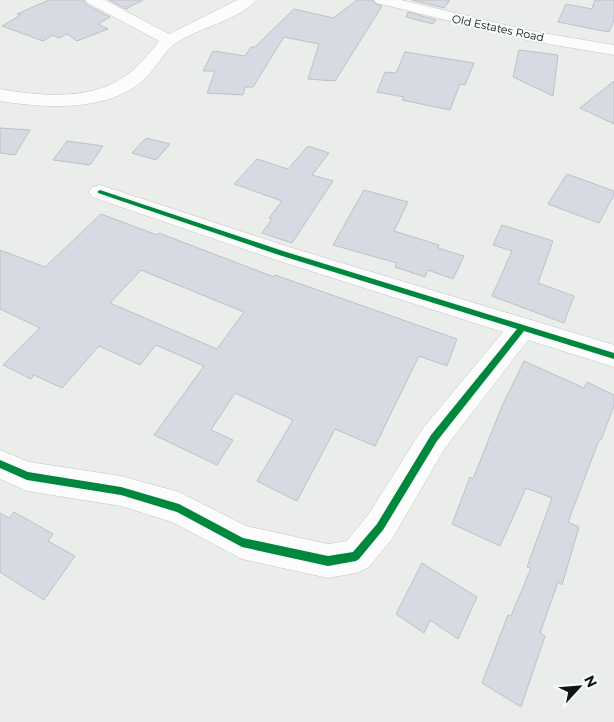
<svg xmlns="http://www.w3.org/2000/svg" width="614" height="722" font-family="Montserrat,sans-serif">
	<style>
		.building { fill: #d6dae3; stroke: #c0c1c1; fill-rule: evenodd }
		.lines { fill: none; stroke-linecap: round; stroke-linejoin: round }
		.minor-casing { stroke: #c3c5c4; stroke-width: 1 }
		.minor { fill: #fcfcfc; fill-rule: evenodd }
		.cycleway-casing { stroke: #f7fbf8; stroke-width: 3 }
		.cycleway { fill: #00873e; fill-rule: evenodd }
		.labels { text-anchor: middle; stroke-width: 4; stroke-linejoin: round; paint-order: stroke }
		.far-street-label { font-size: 11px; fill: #121412; stroke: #f7fbf8 }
	</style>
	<rect width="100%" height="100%" fill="#ebedeb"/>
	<g class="building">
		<polygon points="49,0 83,0 87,5 110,17 98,24 108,29 77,41 67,34 59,38 53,35 43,41 2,26 21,15 17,14"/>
		<polygon points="109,0 143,0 126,9"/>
		<polygon points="357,0 372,0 376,4 382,6 335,81 308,79 319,44 284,37 253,87 245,87 243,95 207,93 215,71 203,71 213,51 245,56 251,47 255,47 294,9 333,18"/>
		<polygon points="412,0 450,0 444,8"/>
		<polygon points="595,0 614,0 614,20 609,32 558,22 566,4 592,9"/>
		<polygon points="408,12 436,20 433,24 406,17"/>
		<polygon points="519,50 558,55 553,96 513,77"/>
		<polygon points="405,52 474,63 465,85 460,84 450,110 402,100 404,97 377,92 385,72 396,73"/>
		<polygon points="614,81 614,124 580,108"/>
		<polygon points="0,128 30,130 15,155 0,153"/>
		<polygon points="146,138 170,144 156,160 132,153"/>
		<polygon points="67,141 103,146 90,165 53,160"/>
		<polygon points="308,146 329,153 312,175 333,181 292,243 262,233 272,219 269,218 282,201 234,184 257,159 288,169"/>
		<polygon points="567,174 614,191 614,195 599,223 548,204"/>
		<polygon points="364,190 408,202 394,231 439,245 438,248 464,256 453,279 428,270 425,277 395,267 397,263 333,245"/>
		<path d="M 101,214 L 157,235 L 159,233 L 274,277 L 275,275 L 457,339 L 447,366 L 419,356 L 375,446 L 335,429 L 297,501 L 257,481 L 293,420 L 235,393 L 211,430 L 233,440 L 217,465 L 154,435 L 204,366 L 156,345 L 140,365 L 99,346 L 62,388 L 34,375 L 31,379 L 3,365 L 40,328 L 0,309 L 0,250 L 45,267 ZM 141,270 L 244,312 L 217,349 L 110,303 Z"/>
		<polygon points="502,225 553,241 538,283 574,296 564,323 492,296 512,251 493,245"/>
		<polygon points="524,361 584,388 587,382 614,395 614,406 601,440 599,440 568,522 579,527 562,585 558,582 540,633 545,636 521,707 482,683 508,615 511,616 531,568 527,567 552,498 526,488 500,546 452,524 470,477 473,479 502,406"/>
		<polygon points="14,512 53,534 48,541 75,556 44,600 0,572 0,513 9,518"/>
		<polygon points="422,563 477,597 458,639 430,620 424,633 396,614"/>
	</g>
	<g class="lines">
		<defs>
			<g id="minor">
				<path d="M 85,0 L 105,0 L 169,34 L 237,0 L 256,0 C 242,19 195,29 176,43 C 164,51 154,72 140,83 C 103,112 44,108 0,101 L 0,89 C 39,96 89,101 124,77 C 138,68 149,54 159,41 L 88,3 Z"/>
				<polygon points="374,0 401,0 531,31 614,45 614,55 531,41 377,3"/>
				<polygon points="100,185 289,247 614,345 614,367 528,340 445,448 392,539 368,568 356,573 328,578 242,559 172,522 121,506 27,491 0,479 0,450 29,462 121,476 179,492 246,526 328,544 347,541 368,515 423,428 503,332 273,259 92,197 89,192 92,187"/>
			</g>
		</defs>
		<use href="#minor" class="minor-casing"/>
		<use href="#minor" class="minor"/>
		<defs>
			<polygon id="cycleway" points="100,190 283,251 614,353 614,359 524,331 437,441 383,530 359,559 356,561 328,566 242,547 177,512 121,495 27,480 0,468 0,460 28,472 121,487 179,504 243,538 328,556 353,552 377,524 431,435 517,329 279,255 98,193 98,191"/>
		</defs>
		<use href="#cycleway" class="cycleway-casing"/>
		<use href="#cycleway" class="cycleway"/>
	</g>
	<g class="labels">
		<g class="far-street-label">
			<text transform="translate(498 28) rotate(12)" y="4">Old Estates Road</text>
		</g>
	</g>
	<g transform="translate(579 687) rotate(64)" stroke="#f7fbf8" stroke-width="4" paint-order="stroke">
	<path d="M0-4L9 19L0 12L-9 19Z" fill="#121412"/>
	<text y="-8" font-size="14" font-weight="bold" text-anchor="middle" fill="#121412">N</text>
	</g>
</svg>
